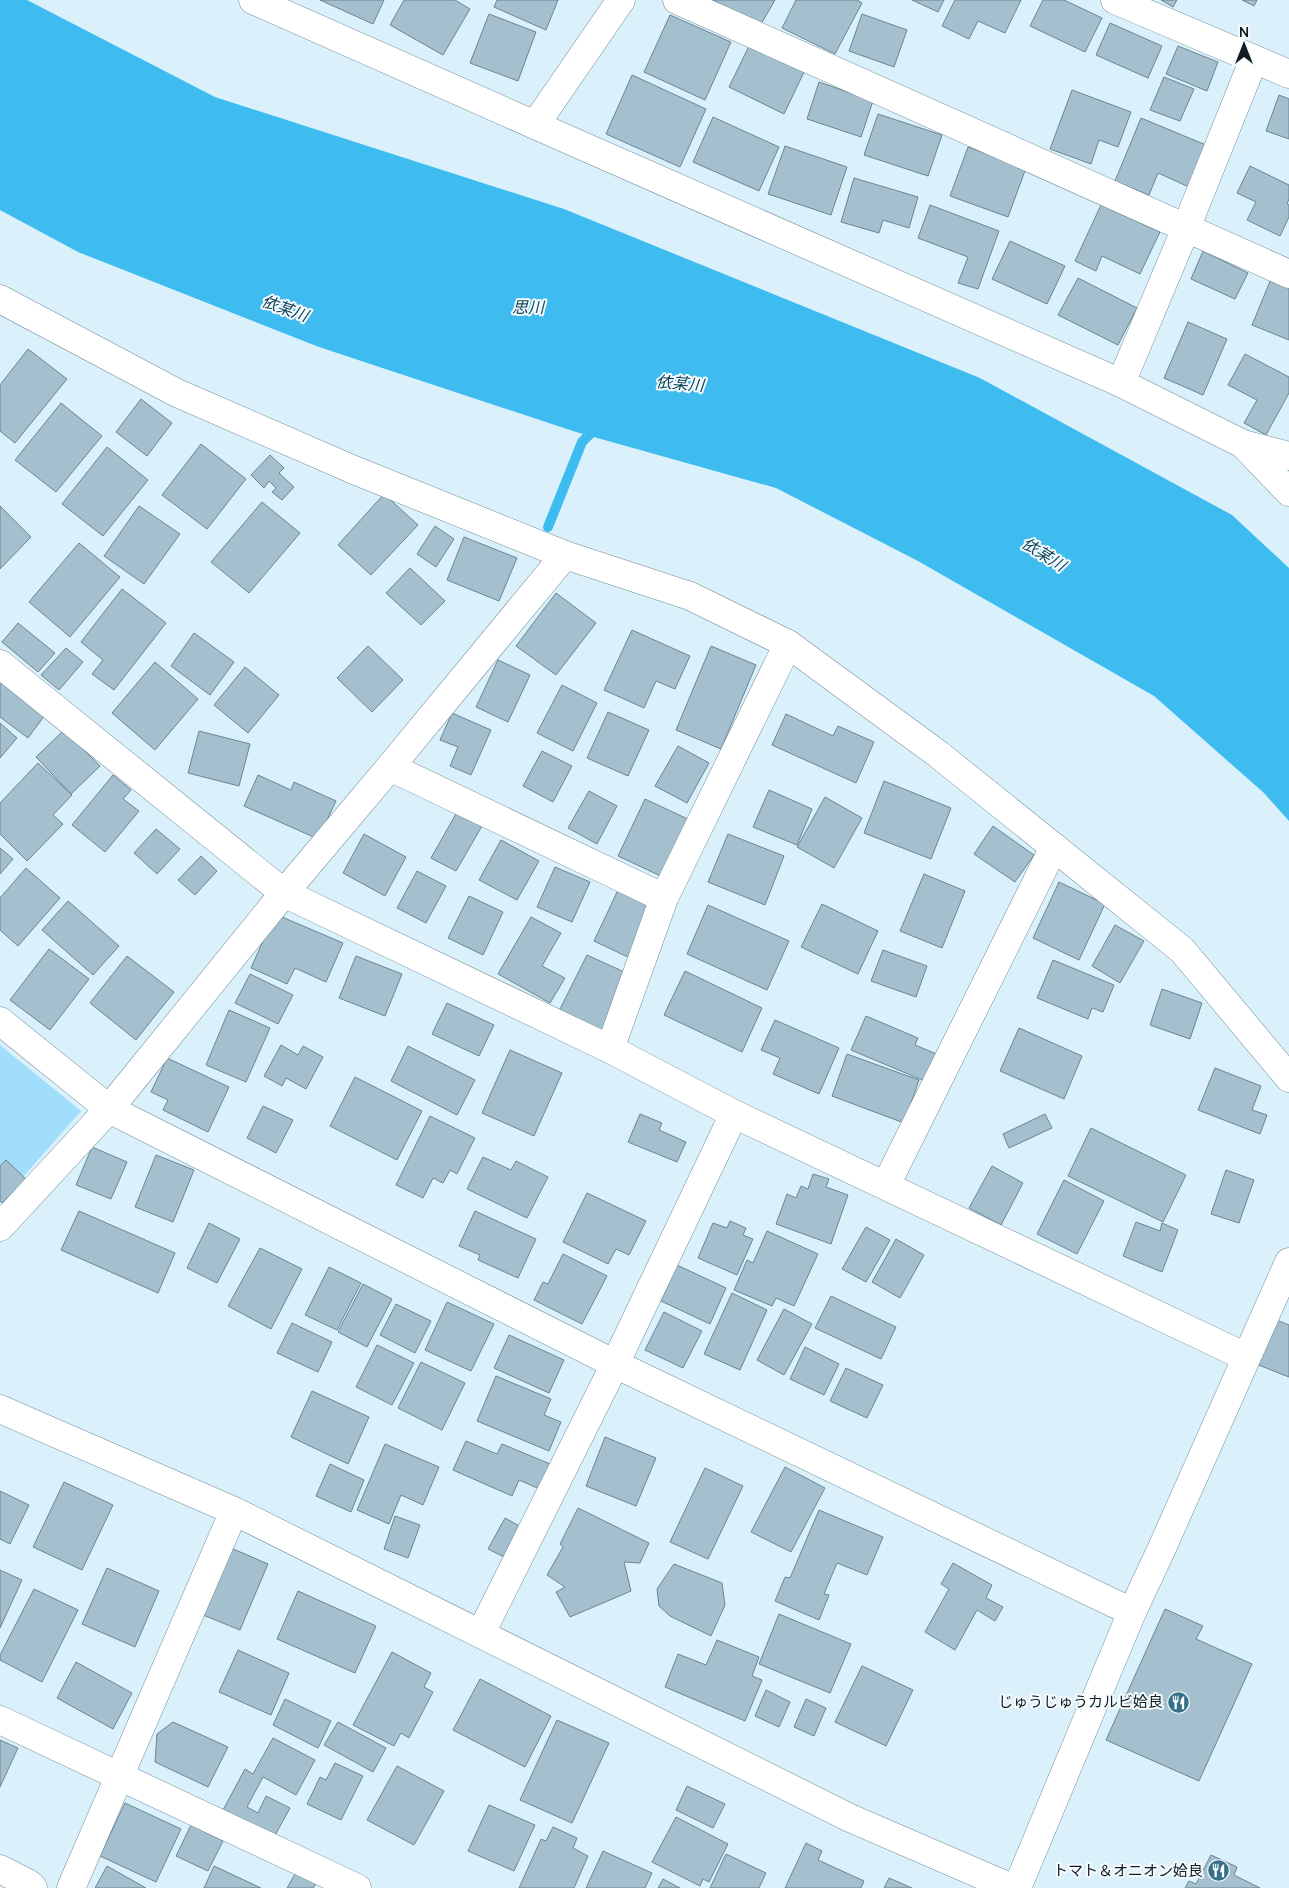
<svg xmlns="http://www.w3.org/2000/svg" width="1289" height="1888" font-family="Manrope,'Noto Sans JP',sans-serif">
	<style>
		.green { fill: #a1defc }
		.water { fill: #3fbcef }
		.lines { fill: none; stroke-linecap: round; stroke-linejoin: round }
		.stream { stroke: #3fbcef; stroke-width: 10 }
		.building { fill: #a4bfcd; stroke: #6b8592 }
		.minor-casing { stroke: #738d9a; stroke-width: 29 }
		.minor { stroke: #fff; stroke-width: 28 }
		.labels { text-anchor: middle; stroke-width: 4; stroke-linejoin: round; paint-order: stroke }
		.poi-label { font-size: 15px; fill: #121c21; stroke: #f5fbfe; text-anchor: end }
		.water-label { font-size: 16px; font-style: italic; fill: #0f4459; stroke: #f5fbfe }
	</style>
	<rect width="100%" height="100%" fill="#daf1fc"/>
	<polygon class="green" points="0,1045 81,1111 0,1203"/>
	<polygon class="water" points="0,0 27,0 215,97 564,209 980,378 1232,515 1289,568 1289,821 1264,793 1154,696 918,561 776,488 576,432 319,347 78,252 0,210"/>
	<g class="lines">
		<polyline class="stream" points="548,527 582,442 598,426"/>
	</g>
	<g class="building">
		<polygon points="320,0 384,0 373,24"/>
		<polygon points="404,0 455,0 470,9 443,55 390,25"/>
		<polygon points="497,0 558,0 546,30 494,7"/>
		<polygon points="713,0 775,0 760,26"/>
		<polygon points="796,0 857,0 862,3 835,54 782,28"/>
		<polygon points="912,0 944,0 938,12"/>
		<polygon points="955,0 1021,0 1005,33 978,21 969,39 942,26"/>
		<polygon points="1043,0 1064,0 1102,18 1085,52 1030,26"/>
		<polygon points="1161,0 1177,0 1173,7"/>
		<polygon points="1242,0 1257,0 1254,6"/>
		<polygon points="489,14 536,32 518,81 470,63"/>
		<polygon points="862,14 907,30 894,67 849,51"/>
		<polygon points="670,15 731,42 705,100 644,72"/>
		<polygon points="1110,23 1162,46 1148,78 1096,55"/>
		<polygon points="750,44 805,70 784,114 729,87"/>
		<polygon points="1178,46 1218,62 1207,91 1166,74"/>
		<polygon points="632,75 706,109 680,167 606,134"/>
		<polygon points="1164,77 1194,89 1180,121 1150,110"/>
		<polygon points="819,82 873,101 861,137 807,119"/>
		<polygon points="1072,90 1131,112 1118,147 1099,140 1091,164 1050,149"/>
		<polygon points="1279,95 1289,99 1289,139 1266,131"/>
		<polygon points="878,114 942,135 928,176 864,155"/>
		<polygon points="713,117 779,147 759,191 693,162"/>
		<polygon points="1141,118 1206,145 1189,187 1158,173 1149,195 1115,181"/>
		<polygon points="785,146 847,167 831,215 768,194"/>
		<polygon points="968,147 1026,168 1008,217 950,196"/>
		<polygon points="1250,166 1289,185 1289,199 1287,204 1289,205 1289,217 1280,236 1247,220 1256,202 1237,193"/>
		<polygon points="854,178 918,197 909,228 883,220 879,233 841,222"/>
		<polygon points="930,205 999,231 978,289 958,283 968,257 918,238"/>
		<polygon points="1101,205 1160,232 1140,274 1102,256 1096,271 1075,261"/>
		<polygon points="1010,241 1065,266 1047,304 992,279"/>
		<polygon points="1203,251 1248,273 1235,299 1191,279"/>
		<polygon points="1078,278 1137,308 1118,345 1058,315"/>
		<polygon points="1271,279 1289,287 1289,340 1252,325"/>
		<polygon points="1188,322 1227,339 1203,395 1164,378"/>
		<polygon points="28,349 67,379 15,443 0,431 0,385"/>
		<polygon points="1245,354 1289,377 1289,393 1266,435 1244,423 1257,400 1228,385"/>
		<polygon points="141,399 172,423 147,456 116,432"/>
		<polygon points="61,403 102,436 56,492 15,460"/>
		<polygon points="201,444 246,479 207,529 162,495"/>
		<polygon points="107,447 148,480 103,536 62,504"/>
		<polygon points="270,455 284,468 279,473 294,487 282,500 272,492 276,488 269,481 264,488 251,475"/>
		<polygon points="384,494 418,525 371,575 338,545"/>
		<polygon points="262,502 300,533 249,593 211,562"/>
		<polygon points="0,506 31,537 0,569"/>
		<polygon points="139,506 180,534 144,584 104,556"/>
		<polygon points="435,526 454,539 436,567 417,554"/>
		<polygon points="464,537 517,558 499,601 447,580"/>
		<polygon points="79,543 120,577 70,637 29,602"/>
		<polygon points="410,568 445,601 421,625 386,593"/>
		<polygon points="122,589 166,623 114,690 92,674 103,660 81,642"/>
		<polygon points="556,593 596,623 556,675 516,646"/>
		<polygon points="18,623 55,653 38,672 2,642"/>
		<polygon points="632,630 690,656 675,689 656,681 644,708 604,690"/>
		<polygon points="194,633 234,662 210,695 171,666"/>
		<polygon points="368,646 403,680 372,712 337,678"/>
		<polygon points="711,646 756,665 721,749 676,730"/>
		<polygon points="66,648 83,662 59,690 41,675"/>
		<polygon points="498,660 530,675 508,722 476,707"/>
		<polygon points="155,662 198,699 155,750 112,713"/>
		<polygon points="245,667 279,695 248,733 214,705"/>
		<polygon points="0,681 45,715 28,738 0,717"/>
		<polygon points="562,685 597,703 573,751 537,733"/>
		<polygon points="608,712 649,730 628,776 587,758"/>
		<polygon points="452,713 491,730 471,775 450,766 458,747 440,740"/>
		<polygon points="786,714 833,736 838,726 874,742 856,783 772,745"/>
		<polygon points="0,723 17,738 0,758"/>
		<polygon points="64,730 100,766 71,794 36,757"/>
		<polygon points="199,731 250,744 239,786 188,773"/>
		<polygon points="678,746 709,763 687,803 655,786"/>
		<polygon points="542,751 572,766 553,802 523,786"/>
		<polygon points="38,763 72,795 53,815 63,824 27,861 0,834 0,803"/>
		<polygon points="113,775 131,790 123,799 139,811 105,852 72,825"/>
		<polygon points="258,775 291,790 294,782 336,801 318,839 244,806"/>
		<polygon points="884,781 951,808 931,859 864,833"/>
		<polygon points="769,790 812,809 797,845 753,827"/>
		<polygon points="589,791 617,806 597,844 568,828"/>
		<polygon points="825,797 862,818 834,868 797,847"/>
		<polygon points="645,799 692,821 665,878 618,856"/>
		<polygon points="457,812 482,826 456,871 431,858"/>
		<polygon points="993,826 1034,855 1015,882 974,854"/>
		<polygon points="156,829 180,849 157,874 134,853"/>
		<polygon points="364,834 406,857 385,896 343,873"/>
		<polygon points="728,834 784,856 765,905 708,882"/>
		<polygon points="501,840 539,861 517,900 479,880"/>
		<polygon points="0,848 13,859 0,874"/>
		<polygon points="201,856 217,871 195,895 178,880"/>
		<polygon points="555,867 590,882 572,922 537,907"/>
		<polygon points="26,868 60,898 18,946 0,930 0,898"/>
		<polygon points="417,871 446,886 426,923 397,908"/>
		<polygon points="924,874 965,891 942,948 900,931"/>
		<polygon points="1059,882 1105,904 1079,960 1033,938"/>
		<polygon points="618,890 656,908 632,959 594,941"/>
		<polygon points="469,896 503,912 483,955 448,938"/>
		<polygon points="68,901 119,946 93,975 42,930"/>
		<polygon points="822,904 878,931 858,974 801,947"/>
		<polygon points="708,905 789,941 767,990 687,954"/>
		<polygon points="275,914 343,943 326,982 295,968 287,984 251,968"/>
		<polygon points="531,917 561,933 542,966 565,978 550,1003 498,974"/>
		<polygon points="1115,925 1144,941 1120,983 1092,966"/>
		<polygon points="49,949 89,979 50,1030 10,1000"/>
		<polygon points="883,950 927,966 916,997 871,981"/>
		<polygon points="587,955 633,976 604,1033 559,1011"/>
		<polygon points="127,956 174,992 136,1040 90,1003"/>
		<polygon points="356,956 402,974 385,1016 339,998"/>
		<polygon points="1053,960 1114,985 1103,1012 1092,1008 1088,1019 1037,998"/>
		<polygon points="685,971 762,1008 742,1052 664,1015"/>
		<polygon points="250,974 293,995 278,1024 235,1003"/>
		<polygon points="1162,989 1202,1003 1190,1039 1150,1025"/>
		<polygon points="447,1003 494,1025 479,1056 432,1034"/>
		<polygon points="229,1010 270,1028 246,1082 206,1065"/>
		<polygon points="866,1016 918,1038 915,1045 939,1055 927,1082 851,1050"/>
		<polygon points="775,1020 839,1048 819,1094 773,1074 780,1058 761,1050"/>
		<polygon points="1019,1028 1082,1056 1064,1099 1000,1071"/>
		<polygon points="281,1045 298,1055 303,1046 323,1057 306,1089 286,1078 282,1086 264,1076"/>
		<polygon points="408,1046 475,1080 457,1115 391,1081"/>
		<polygon points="510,1050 562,1073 534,1136 482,1113"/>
		<polygon points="847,1054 919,1080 904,1123 832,1096"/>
		<polygon points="167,1058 229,1087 208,1132 163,1110 168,1100 151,1092"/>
		<polygon points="1215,1068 1261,1086 1252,1110 1267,1115 1260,1134 1198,1110"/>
		<polygon points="355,1077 422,1111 397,1160 330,1126"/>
		<polygon points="263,1106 293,1120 276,1153 247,1138"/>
		<polygon points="640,1114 662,1123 659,1130 686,1142 677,1162 628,1142"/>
		<polygon points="1045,1114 1052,1128 1009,1148 1003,1134"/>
		<polygon points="430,1116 475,1138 457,1174 450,1170 443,1183 433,1178 423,1198 396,1185"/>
		<polygon points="1091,1128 1186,1175 1163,1222 1068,1176"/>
		<polygon points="92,1147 127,1162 111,1199 76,1185"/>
		<polygon points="156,1155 194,1170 173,1222 135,1207"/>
		<polygon points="483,1157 511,1170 516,1161 548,1177 527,1218 467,1189"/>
		<polygon points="6,1160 26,1179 2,1203 0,1201 0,1166"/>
		<polygon points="992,1166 1023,1183 1001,1225 969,1208"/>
		<polygon points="1226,1170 1254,1180 1239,1223 1211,1214"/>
		<polygon points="813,1174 829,1179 826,1187 848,1195 831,1244 776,1224 787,1194 796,1198 801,1186 808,1189"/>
		<polygon points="1064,1180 1104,1201 1077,1254 1037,1234"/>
		<polygon points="587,1193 646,1221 629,1255 616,1249 608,1264 563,1242"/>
		<polygon points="79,1211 175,1253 158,1293 61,1250"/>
		<polygon points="475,1211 536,1239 518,1278 478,1260 480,1255 459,1246"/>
		<polygon points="730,1221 746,1228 743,1235 753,1239 737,1275 698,1258 713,1223 727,1228"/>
		<polygon points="1136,1222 1160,1231 1162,1223 1178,1230 1162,1272 1123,1256"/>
		<polygon points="209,1223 240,1239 217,1283 187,1268"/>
		<polygon points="866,1227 890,1240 866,1282 842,1269"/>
		<polygon points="767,1231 818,1254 794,1306 776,1298 772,1306 734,1290 747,1260 753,1263"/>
		<polygon points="896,1239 924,1255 900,1298 872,1282"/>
		<polygon points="260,1248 302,1269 271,1329 228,1306"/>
		<polygon points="563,1254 607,1276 582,1324 534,1300 543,1282 548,1284"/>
		<polygon points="677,1265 726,1288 710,1324 661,1301"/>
		<polygon points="329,1267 361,1283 337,1330 305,1315"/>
		<polygon points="363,1284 392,1299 367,1347 338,1332"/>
		<polygon points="732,1293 767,1310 740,1370 704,1354"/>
		<polygon points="831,1296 896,1327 881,1359 815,1328"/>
		<polygon points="447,1302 494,1324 471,1371 425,1350"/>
		<polygon points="396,1304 431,1321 415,1353 380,1335"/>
		<polygon points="784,1309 812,1324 784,1375 757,1360"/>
		<polygon points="664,1312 702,1331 683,1368 645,1350"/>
		<polygon points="1274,1319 1289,1325 1289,1377 1256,1364"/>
		<polygon points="292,1323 332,1342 318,1372 277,1353"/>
		<polygon points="509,1335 564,1360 549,1393 494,1368"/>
		<polygon points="377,1345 414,1363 392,1405 356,1387"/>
		<polygon points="805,1347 839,1364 824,1395 790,1379"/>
		<polygon points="421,1362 465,1383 442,1430 398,1408"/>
		<polygon points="846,1368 883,1385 867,1418 830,1401"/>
		<polygon points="496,1376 551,1399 544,1415 561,1422 549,1451 477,1421"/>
		<polygon points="312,1391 369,1417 348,1464 291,1437"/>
		<polygon points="605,1437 656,1458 636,1506 586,1486"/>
		<polygon points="466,1441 497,1454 502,1444 555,1466 544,1491 519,1480 512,1496 453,1470"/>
		<polygon points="385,1444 439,1467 423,1505 401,1495 389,1524 357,1510"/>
		<polygon points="330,1464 364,1480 351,1512 316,1496"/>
		<polygon points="785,1467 825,1488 791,1552 751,1532"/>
		<polygon points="705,1468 743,1486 708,1559 670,1542"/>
		<polygon points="64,1482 113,1505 82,1570 33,1547"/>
		<polygon points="0,1491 29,1505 10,1544 0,1539"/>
		<polygon points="578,1508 649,1543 640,1563 624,1562 631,1591 570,1617 556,1592 565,1587 547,1575 563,1547 560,1544"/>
		<polygon points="819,1510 883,1537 867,1575 837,1563 824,1594 829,1595 819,1620 775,1601 785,1577 790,1578"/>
		<polygon points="395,1516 420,1525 408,1558 384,1549"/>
		<polygon points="505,1518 523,1528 508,1559 488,1549"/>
		<polygon points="231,1548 268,1564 240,1630 203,1615"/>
		<polygon points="953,1563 992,1585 986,1598 1003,1607 995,1621 977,1610 955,1650 925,1632 949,1589 941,1584"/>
		<polygon points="674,1564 722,1583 725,1605 711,1636 670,1616 659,1606 657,1589"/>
		<polygon points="107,1568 159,1591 135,1647 82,1624"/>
		<polygon points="0,1570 22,1580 0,1628"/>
		<polygon points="34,1589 78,1610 42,1682 0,1660 0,1655"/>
		<polygon points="298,1591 376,1626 355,1673 277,1639"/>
		<polygon points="1165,1609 1203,1626 1196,1639 1252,1664 1199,1781 1106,1740"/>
		<polygon points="779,1614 851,1644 830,1693 759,1664"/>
		<polygon points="717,1640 759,1657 752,1676 762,1680 745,1721 665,1687 678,1654 706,1665"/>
		<polygon points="238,1650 289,1673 271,1715 219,1692"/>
		<polygon points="392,1652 431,1673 424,1687 433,1692 409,1738 401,1733 394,1746 353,1725"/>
		<polygon points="76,1662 132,1693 113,1729 57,1698"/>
		<polygon points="862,1666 913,1690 886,1746 835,1722"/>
		<polygon points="480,1679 551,1716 525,1767 453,1730"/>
		<polygon points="766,1690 790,1702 779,1727 755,1716"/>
		<polygon points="285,1699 331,1721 318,1748 273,1725"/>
		<polygon points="806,1699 826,1708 814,1736 794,1727"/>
		<polygon points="557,1720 609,1743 572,1823 520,1800"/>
		<polygon points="173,1722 228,1747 208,1787 155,1762 157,1734"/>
		<polygon points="338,1722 386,1748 373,1772 324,1745"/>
		<polygon points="273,1738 315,1760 296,1795 263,1777 247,1807 258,1813 266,1796 290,1808 274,1837 223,1810 245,1769 253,1774"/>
		<polygon points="0,1740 18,1748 0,1787"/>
		<polygon points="335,1763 363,1776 341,1820 307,1804 320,1777 326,1780"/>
		<polygon points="397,1766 444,1791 414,1845 367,1820"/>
		<polygon points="687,1786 725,1804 713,1828 676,1810"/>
		<polygon points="125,1803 181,1829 156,1882 100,1856"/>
		<polygon points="489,1805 535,1825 514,1871 468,1851"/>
		<polygon points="676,1817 728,1844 709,1882 703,1879 700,1886 652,1862"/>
		<polygon points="191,1825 223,1841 208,1871 176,1856"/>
		<polygon points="553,1827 577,1838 573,1848 588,1856 574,1888 519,1888 541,1839 546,1841"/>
		<polygon points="806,1843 822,1851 818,1860 864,1881 861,1888 785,1888"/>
		<polygon points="603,1851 652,1873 645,1888 586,1888"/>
		<polygon points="726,1854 766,1873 759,1888 710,1888"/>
		<polygon points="1211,1855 1237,1867 1234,1875 1260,1888 1185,1888 1189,1881 1196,1884"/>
		<polygon points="107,1866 146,1888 95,1888"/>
		<polygon points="214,1866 261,1888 204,1888"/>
		<polygon points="296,1872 316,1884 313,1888 287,1888"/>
		<polygon points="889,1878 912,1888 884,1888"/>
		<polygon points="663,1879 680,1888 658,1888"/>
	</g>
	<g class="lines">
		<defs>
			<g id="minor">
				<polyline points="253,0 535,125"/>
				<polyline points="621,0 535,125 1121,383 1243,444 1289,456"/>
				<polyline points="677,0 1289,274"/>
				<polyline points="1115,0 1289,74"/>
				<polyline points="0,299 177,393 354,470 565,555 690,596 788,644 938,754 1182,950 1289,1078"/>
				<polyline points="1121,383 1186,228 1254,59"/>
				<polyline points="1243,444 1289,492"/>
				<polyline points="0,664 284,893 610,1049 734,1114 1246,1357"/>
				<polyline points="390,767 664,898"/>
				<polyline points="0,1021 109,1109 615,1364 1132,1612"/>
				<polyline points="610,1049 664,898 788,644"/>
				<polyline points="886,1185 1054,847"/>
				<polyline points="0,1227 109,1109 284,893 390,767 565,555"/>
				<polyline points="0,1409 234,1511 850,1818 1012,1888"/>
				<polyline points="481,1633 615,1364 734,1114"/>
				<polyline points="0,1720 357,1888"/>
				<polyline points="0,1869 29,1884 33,1888"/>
				<polyline points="71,1888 234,1511"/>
				<polyline points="1017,1888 1132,1612 1162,1548 1289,1262"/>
			</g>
		</defs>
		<use href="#minor" class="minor-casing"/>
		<use href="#minor" class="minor"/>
	</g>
	<defs>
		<symbol id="restaurant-disc" viewBox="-11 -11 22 22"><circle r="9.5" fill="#377089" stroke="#f5fbfe"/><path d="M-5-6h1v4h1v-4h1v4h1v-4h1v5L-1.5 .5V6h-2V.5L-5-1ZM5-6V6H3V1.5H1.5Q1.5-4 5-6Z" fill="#fff"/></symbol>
	</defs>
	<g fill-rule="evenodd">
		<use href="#restaurant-disc" x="1166" y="1690" width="25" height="25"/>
		<use href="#restaurant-disc" x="1206" y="1858" width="25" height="25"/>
	</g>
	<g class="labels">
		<g class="poi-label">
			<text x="1163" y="1707">じゅうじゅうカルビ姶良</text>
			<text x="1203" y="1876">トマト＆オニオン姶良</text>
		</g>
		<g class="water-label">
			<text x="528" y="313">思川</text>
			<text transform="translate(285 308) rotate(20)" y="6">依某川</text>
			<text transform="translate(680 383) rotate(5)" y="6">依某川</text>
			<text transform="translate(1044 554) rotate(32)" y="6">依某川</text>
		</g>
	</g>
	<g transform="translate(1244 45)" stroke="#f5fbfe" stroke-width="4" paint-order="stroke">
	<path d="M0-4L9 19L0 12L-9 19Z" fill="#121c21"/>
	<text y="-8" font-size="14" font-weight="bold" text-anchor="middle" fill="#121c21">N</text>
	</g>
</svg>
